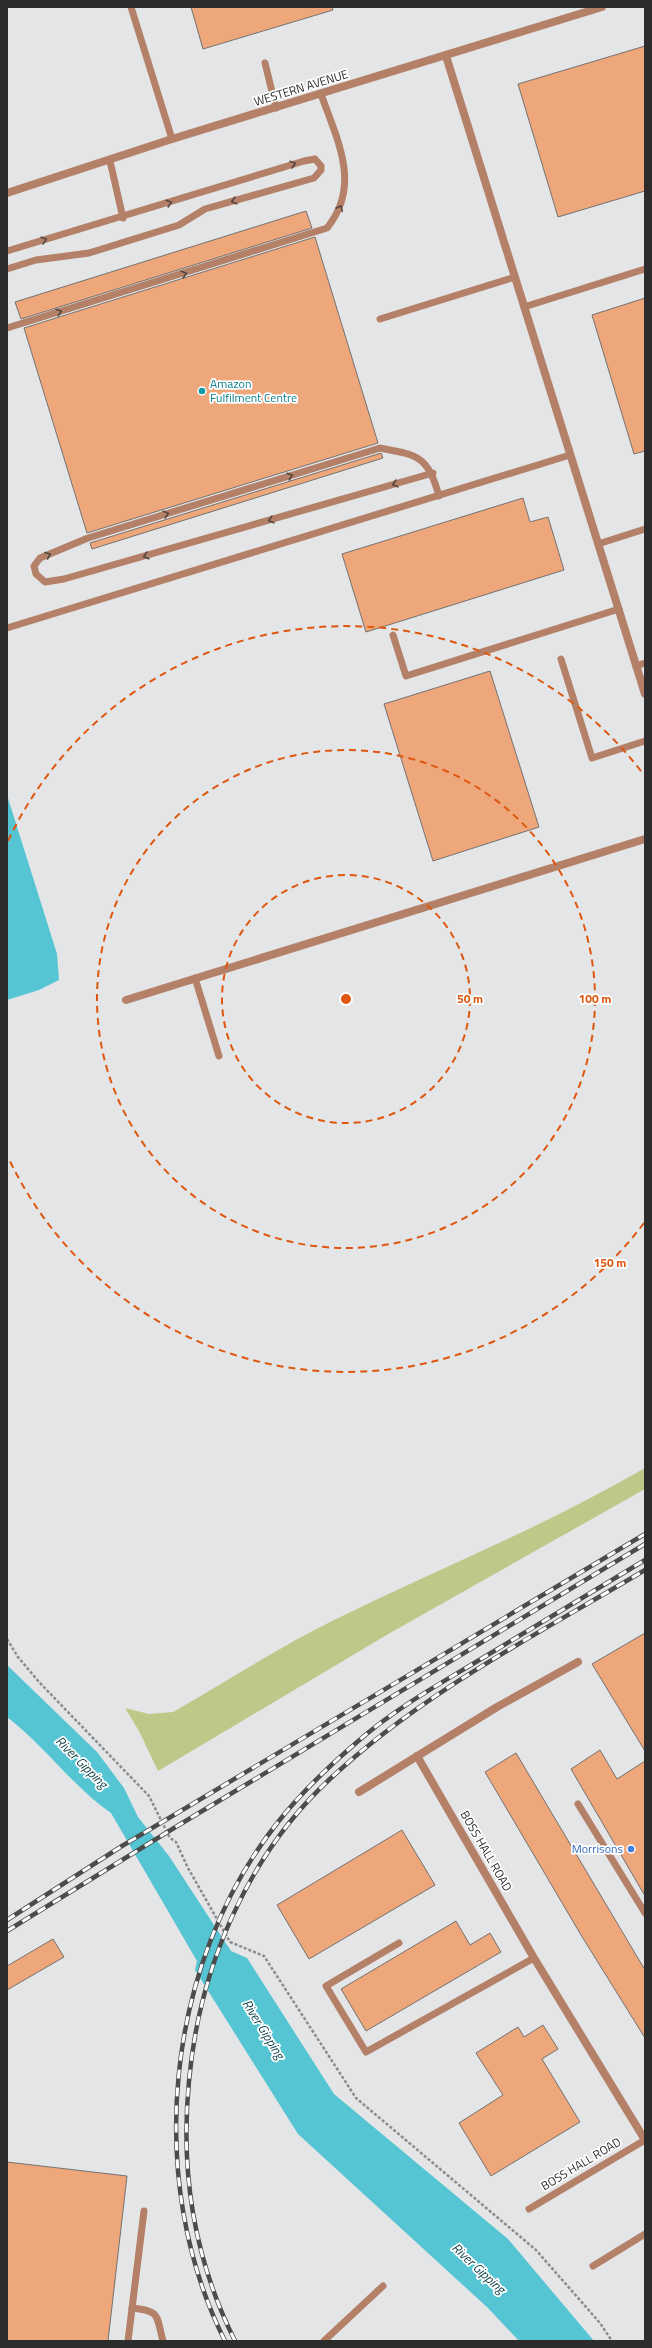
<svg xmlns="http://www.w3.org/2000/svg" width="652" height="2348" font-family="'Titillium Web',sans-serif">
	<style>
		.green { fill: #bcc989 }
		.water { fill: #55c5d3 }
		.building { fill: #eea67b; stroke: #747271 }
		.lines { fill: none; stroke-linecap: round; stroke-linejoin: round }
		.path { stroke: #8b8b8d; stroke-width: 2.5; stroke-dasharray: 3 2; stroke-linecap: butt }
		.lane { stroke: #b48168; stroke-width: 7 }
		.street { stroke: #b48168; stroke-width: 8 }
		.rail-casing { stroke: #4c4c4d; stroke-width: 4.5 }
		.rail { stroke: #fff; stroke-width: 3; stroke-dasharray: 9; stroke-linecap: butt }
		.oneway { stroke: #55463f }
		.ring { fill: none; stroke: #df570e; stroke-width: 2; stroke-dasharray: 7 5 }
		.culture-dot { fill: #0f9aa8; stroke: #fff; stroke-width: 1.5 }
		.shop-dot { fill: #3f7fe0; stroke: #fff; stroke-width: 1.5 }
		.labels { text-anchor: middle; stroke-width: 3.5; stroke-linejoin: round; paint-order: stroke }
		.street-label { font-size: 12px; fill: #2c2c2d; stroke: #fff }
		.culture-label { font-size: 12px; fill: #0d838f; stroke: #fff; text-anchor: start }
		.shop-label { font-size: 12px; fill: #366cbe; stroke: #fff; text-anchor: end }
		.water-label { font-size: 13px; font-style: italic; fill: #13454b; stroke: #fff }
		.centre { fill: #df570e; stroke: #fff; stroke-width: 2 }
		.ring-label { font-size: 12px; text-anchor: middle; font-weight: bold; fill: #df570e; stroke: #fff; stroke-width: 3.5; stroke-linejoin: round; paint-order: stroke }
	</style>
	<rect width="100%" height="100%" fill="#e4e5e7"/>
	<path class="green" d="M 645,1468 L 645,1489 L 390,1633 L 158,1771 L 139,1731 L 125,1708 L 149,1714 L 173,1712 C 227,1681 281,1646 336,1619 C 439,1569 545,1526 645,1468 Z"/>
	<g class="water">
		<polygon points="7,795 57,954 59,980 39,990 7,1000"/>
		<path d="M 7,1665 L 97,1752 L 124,1788 L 138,1817 L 169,1856 L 231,1951 L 247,1958 L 334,2094 L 508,2239 L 594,2341 L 519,2341 L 488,2308 L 298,2134 L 195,1970 L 197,1961 L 111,1813 C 72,1786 45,1746 7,1717 Z"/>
	</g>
	<g class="building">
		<polygon points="191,7 332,7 333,10 203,49"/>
		<polygon points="645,46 645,191 558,217 518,84"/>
		<polygon points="306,211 312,228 21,319 15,302"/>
		<polygon points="315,237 378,443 87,533 24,328"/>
		<polygon points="645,298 645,451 634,454 592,315"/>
		<polygon points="381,453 383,458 92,549 90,543"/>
		<polygon points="523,498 530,522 548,517 564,570 366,632 342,554"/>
		<polygon points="490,671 539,827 433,861 384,704"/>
		<polygon points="645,1633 645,1751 592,1664"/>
		<polygon points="600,1750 617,1779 645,1761 645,1896 571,1769"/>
		<polygon points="516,1753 645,1970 645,2038 581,1935 485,1772"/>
		<polygon points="402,1830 435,1885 309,1959 277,1905"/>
		<polygon points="456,1921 470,1945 490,1933 501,1952 366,2031 341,1989"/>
		<polygon points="53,1939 64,1957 7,1990 7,1966"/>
		<polygon points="543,2025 558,2049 542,2059 580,2122 491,2176 459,2123 503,2095 476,2053 518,2027 524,2037"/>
		<polygon points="7,2162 127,2176 108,2341 7,2341"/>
	</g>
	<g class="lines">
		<polyline class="path" points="7,1639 18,1657 39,1682 149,1796 170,1838 176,1842 188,1868 230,1942 264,1956 356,2098 536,2250 600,2323 612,2341"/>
		<g class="lane">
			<polyline points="131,7 172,139"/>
			<polyline points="265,63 276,108"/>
			<polyline points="110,161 123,218"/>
			<polyline points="7,251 304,161 315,159 321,166 321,170 314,178 205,209 179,225 89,253 36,260 7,269"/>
			<polyline points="524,307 645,269"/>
			<polyline points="380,319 515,277"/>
			<path d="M 7,328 L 327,228 C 362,185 337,140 321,94"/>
			<path d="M 433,473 L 64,579 L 45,582 L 36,574 L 34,566 L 40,558 L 88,538 L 380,448 C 418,455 428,456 439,496"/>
			<polyline points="598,544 645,529"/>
			<polyline points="7,628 570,455"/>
			<polyline points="393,635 406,676 619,609"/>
			<polyline points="561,659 592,758 645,741"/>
			<polyline points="636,666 645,663"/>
			<polyline points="195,978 219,1056"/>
			<polyline points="578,1804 645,1913"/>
			<polyline points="399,1943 326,1986 366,2052 534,1958"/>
			<polyline points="529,2209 645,2140"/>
			<polyline points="593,2266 645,2234"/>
			<path d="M 132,2308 C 161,2311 156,2315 163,2341"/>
			<polyline points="128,2341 144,2211"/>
			<polyline points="324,2341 383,2286"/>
		</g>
		<g class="street">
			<polyline points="446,56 645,694"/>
			<polyline points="7,193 172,139 602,7"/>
			<polyline points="126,1000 645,839"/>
			<polyline points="417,1756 534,1958 645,2140"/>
			<polyline points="359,1792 497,1707 578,1662"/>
		</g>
		<defs>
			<g id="rail">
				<polyline points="7,1920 122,1846 645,1534"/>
				<polyline points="7,1931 174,1828 645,1544"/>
				<path d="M 225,2341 C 144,2180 165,1964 278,1822 C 301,1793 328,1767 356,1743 C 394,1709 438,1685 481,1659 C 536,1626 590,1593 645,1560"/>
				<path d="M 235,2341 C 194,2259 180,2172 189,2081 C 199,1969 247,1855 331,1778 C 423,1692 538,1634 645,1570"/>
			</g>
		</defs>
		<use href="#rail" class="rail-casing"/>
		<use href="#rail" class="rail"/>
	</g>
	<defs><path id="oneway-chevron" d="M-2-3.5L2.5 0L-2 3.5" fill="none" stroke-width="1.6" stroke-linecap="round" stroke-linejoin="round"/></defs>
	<g class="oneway">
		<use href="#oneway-chevron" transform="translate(293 164) rotate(-17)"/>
		<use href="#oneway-chevron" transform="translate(234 201) rotate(164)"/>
		<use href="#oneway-chevron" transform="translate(169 203) rotate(-17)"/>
		<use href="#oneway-chevron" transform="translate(340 208) rotate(-64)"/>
		<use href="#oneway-chevron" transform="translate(44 240) rotate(-16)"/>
		<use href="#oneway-chevron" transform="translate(184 274) rotate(-17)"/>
		<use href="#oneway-chevron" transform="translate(59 312) rotate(-17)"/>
		<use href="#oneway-chevron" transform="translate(290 476) rotate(-17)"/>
		<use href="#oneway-chevron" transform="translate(395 484) rotate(164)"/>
		<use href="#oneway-chevron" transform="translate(166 514) rotate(-17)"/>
		<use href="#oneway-chevron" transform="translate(271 520) rotate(164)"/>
		<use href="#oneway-chevron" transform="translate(48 555) rotate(-23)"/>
		<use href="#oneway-chevron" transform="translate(146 556) rotate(164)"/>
	</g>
	<g class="ring">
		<circle cx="346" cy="999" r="124"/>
		<circle cx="346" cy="999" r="249"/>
		<path d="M644 1223A373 373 0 0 1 8 1157M8 841A373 373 0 0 1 644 775"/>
	</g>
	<circle class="culture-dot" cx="202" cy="391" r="4"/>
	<circle class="shop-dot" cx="631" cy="1849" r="4"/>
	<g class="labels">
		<g class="street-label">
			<text transform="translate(301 88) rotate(-17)" y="4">WESTERN AVENUE</text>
			<text transform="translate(486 1851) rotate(60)" y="4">BOSS HALL ROAD</text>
			<text transform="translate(581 2164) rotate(-31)" y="4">BOSS HALL ROAD</text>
		</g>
		<g class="culture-label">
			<text x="210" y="388">Amazon<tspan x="210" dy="14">Fulfilment Centre</tspan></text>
		</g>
		<g class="shop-label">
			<text x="623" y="1853">Morrisons</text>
		</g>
		<g class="water-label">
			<text transform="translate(82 1762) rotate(45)" y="5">River Gipping</text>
			<text transform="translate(264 2029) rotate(58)" y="5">River Gipping</text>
			<text transform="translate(479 2268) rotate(43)" y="5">River Gipping</text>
		</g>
	</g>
	<circle cx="346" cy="999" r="6" class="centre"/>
	<g class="ring-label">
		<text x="470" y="1003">50 m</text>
		<text x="595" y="1003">100 m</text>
		<text x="610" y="1267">150 m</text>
	</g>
	<rect width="652" height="2348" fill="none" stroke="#2c2c2d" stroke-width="16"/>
</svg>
